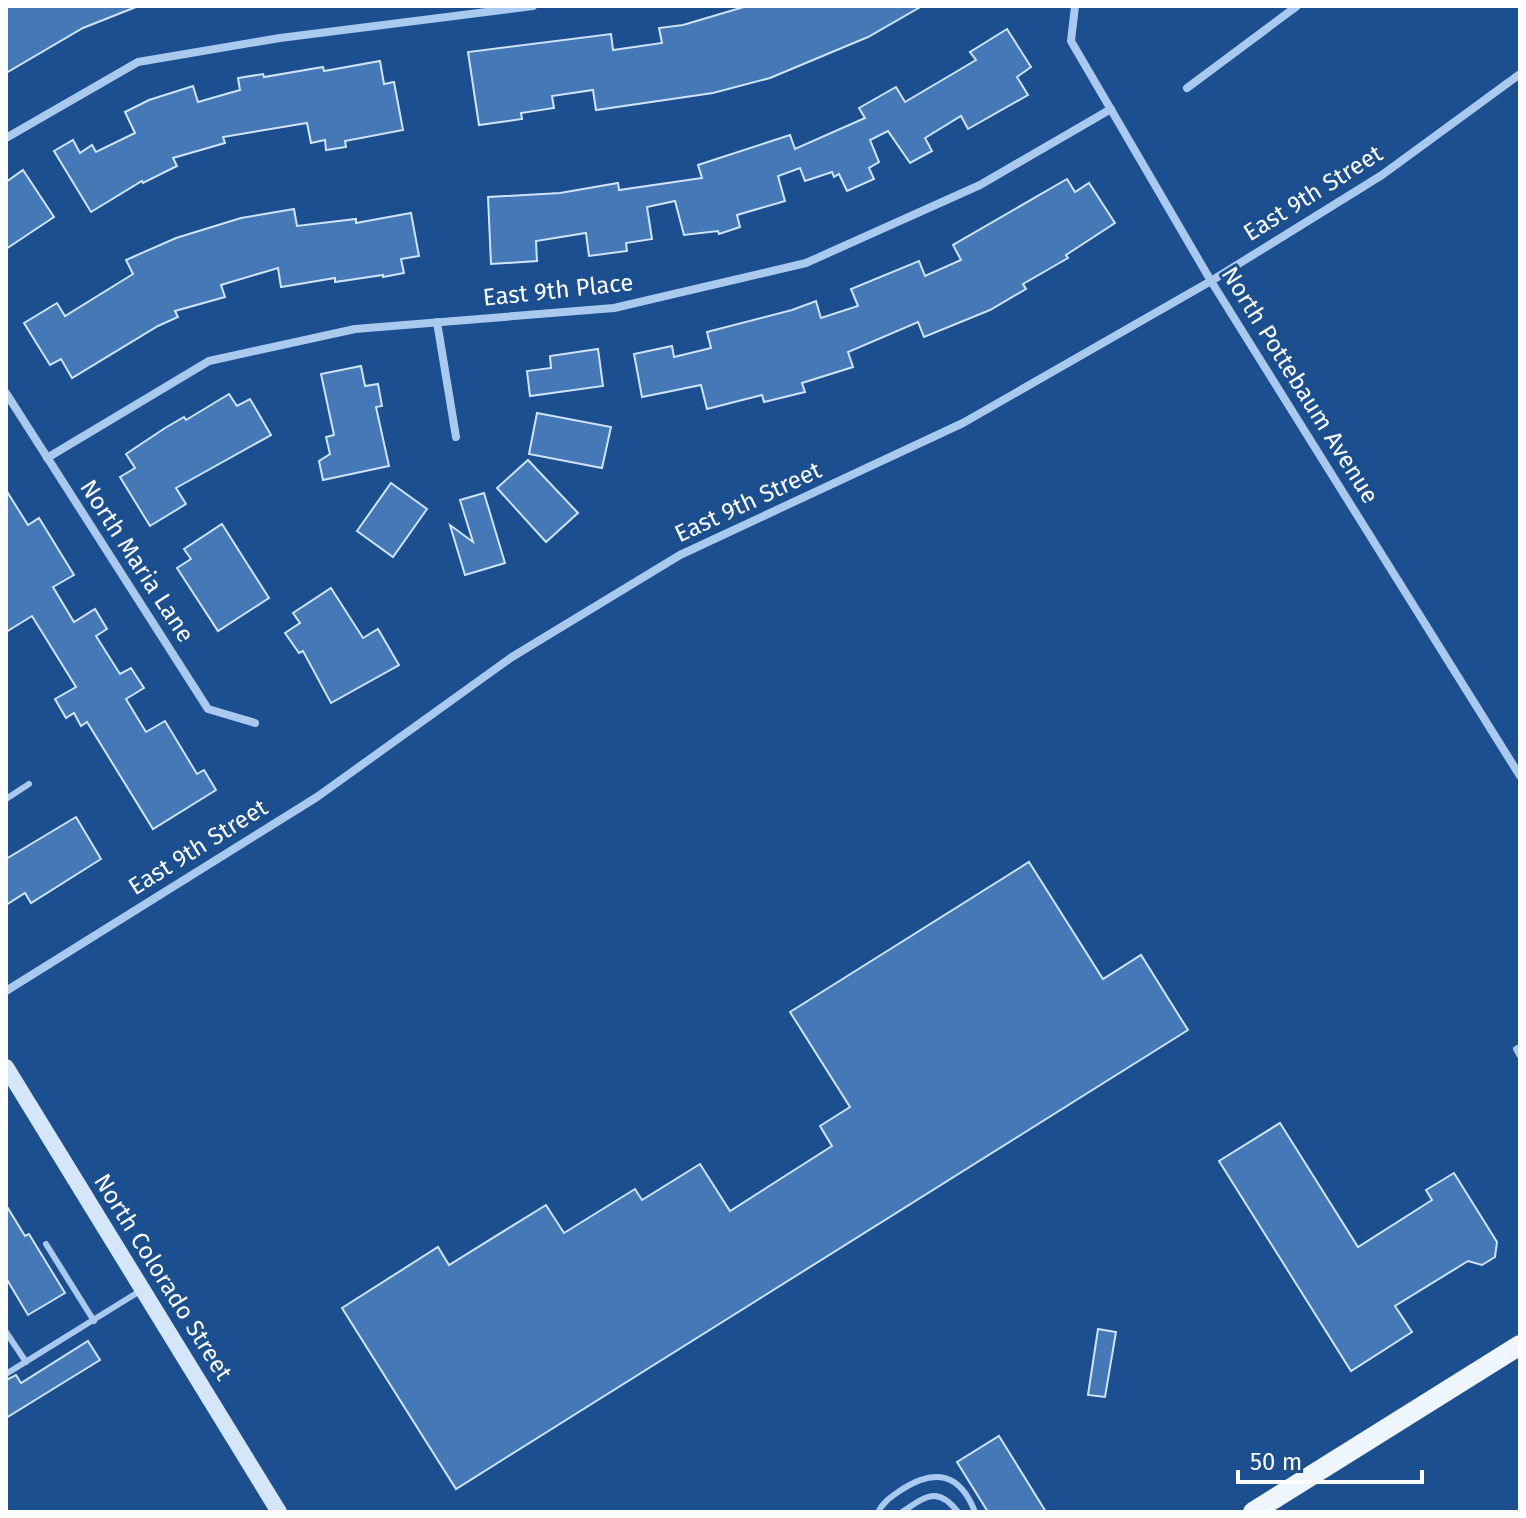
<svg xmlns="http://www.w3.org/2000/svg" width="1526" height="1518" font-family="'Fira Sans',sans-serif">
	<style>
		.building { fill: #4478b7; stroke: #cfe3fa; stroke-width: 2 }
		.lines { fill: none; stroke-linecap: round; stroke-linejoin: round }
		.lane { stroke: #a9c9ee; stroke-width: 6 }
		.street { stroke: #a9c9ee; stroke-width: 8 }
		.secondary { stroke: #d6e6fa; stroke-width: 16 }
		.primary { stroke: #f0f6ff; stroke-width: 20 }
		.labels { text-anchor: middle; stroke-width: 6; stroke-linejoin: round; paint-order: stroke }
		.street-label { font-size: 24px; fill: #fff; stroke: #1b4f8f }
	</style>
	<rect width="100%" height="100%" fill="#1b4f8f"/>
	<g class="building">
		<polygon points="6,6 136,6 136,7 83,28 6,73"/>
		<polygon points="747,6 922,6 868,37 770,78 713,93 596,110 593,90 552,96 554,108 521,113 522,119 479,125 468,52 611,34 613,50 662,43 659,28 683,25"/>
		<polygon points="1007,29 1031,67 1017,77 1028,95 968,129 961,116 925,138 932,151 910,163 888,131 870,140 879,162 869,168 874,179 847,191 839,174 834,177 832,172 805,181 800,168 778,176 785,201 737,215 740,227 719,234 718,231 684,235 675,201 647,207 652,239 626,243 627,251 589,256 586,233 536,241 537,261 491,264 488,197 560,193 618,183 619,190 702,178 698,165 790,135 795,149 865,118 859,108 896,87 905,102 976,60 970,52"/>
		<polygon points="380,61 384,84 394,82 403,130 345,141 346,147 326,150 325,140 311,143 307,123 223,137 225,143 173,158 177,166 143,183 142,181 91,212 54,151 73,140 80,153 92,145 96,152 135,133 125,112 149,100 193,86 198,102 240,90 238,78 263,74 264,77 323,67 324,71"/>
		<polygon points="23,170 54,217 6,249 6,182"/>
		<polygon points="1067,179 1075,192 1089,183 1115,223 1066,255 1068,258 1023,284 1026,289 990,310 924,337 918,322 848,352 853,367 802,383 805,392 764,402 762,395 707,409 701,385 642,397 634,354 672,346 674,357 711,348 707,332 792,310 816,301 821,318 858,306 851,289 919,261 925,276 961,260 953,245"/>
		<polygon points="294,209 297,226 356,219 356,223 411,213 419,256 401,259 404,273 383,277 383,275 335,282 335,278 281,287 278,268 221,285 225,297 175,311 178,317 158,326 72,378 61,359 50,365 24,323 57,303 65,316 133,274 126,260 176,238 241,218"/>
		<polygon points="598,349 603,386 530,396 527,371 551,368 550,356"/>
		<polygon points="361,366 365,386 378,384 382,406 376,407 389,466 323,480 319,461 330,454 326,437 334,435 321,374"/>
		<polygon points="229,394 237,406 250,399 271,435 176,488 186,504 150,526 120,477 135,468 126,454 165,428 184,417 186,420"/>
		<polygon points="537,413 611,427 602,468 529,454"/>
		<polygon points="528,460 578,513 546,542 497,488"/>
		<polygon points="391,483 427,509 393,557 357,531"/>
		<polygon points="6,490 28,525 39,518 74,575 53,587 74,622 95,609 107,629 96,636 120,674 131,668 144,688 126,699 146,732 165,721 197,774 204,770 216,790 153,829 87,722 81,726 74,713 66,718 55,699 76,687 32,616 6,632"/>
		<polygon points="484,493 505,563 465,575 450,525 473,542 460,500"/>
		<polygon points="222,524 269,598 218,631 177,568 191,559 184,549"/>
		<polygon points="331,588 363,638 378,629 399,665 331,703 303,651 299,653 285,633 300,623 293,613"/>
		<polygon points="76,817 101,859 31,903 25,893 6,905 6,859"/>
		<polygon points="1029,862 1103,979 1141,955 1188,1030 456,1489 342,1308 438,1247 449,1265 546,1205 564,1233 635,1189 642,1200 700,1164 730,1211 832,1146 820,1126 850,1107 790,1012"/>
		<polygon points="1280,1123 1358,1247 1432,1200 1426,1190 1454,1173 1497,1242 1495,1257 1482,1265 1468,1261 1395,1306 1412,1332 1351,1371 1219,1161"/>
		<polygon points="6,1205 25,1236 29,1234 65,1293 28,1315 6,1278"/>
		<polygon points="1098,1329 1116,1332 1105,1397 1088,1395"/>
		<polygon points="88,1341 100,1360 6,1418 6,1380 16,1375 21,1383"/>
		<polygon points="999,1436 1046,1512 988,1512 957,1462"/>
	</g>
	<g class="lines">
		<g class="lane">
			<polyline points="6,799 29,784"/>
			<polyline points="1520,1047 1516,1049 1520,1056"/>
			<polyline points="46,1244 94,1321"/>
			<polyline points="6,1332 26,1362"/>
			<polyline points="6,1374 140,1291"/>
			<path d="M 878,1512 C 883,1502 891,1497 901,1490 C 935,1468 960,1473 975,1512"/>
			<path d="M 902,1512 C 925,1497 937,1485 958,1512"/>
		</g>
		<g class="street">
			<polyline points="1075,6 1071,41 1211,281 1520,776"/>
			<polyline points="1187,88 1297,6"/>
			<polyline points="6,138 138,62 280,38 533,6"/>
			<polyline points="437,322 456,437"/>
			<polyline points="6,393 208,709 255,723"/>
			<polyline points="47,458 209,361 355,329 614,308 806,263 980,185 1111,109"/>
			<polyline points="6,991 317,797 512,657 680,555 963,423 1211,281 1382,175 1520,74"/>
		</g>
		<polyline class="secondary" points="6,1067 279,1512"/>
		<polyline class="primary" points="1253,1512 1520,1345"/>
	</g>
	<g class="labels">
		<g class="street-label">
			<text transform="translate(1313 193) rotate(-32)" y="8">East 9th Street</text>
			<text transform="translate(558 290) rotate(-6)" y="8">East 9th Place</text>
			<text transform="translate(1300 385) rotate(58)" y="8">North Pottebaum Avenue</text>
			<text transform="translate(748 502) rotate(-25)" y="8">East 9th Street</text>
			<text transform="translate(137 561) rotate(57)" y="8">North Maria Lane</text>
			<text transform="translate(198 847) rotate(-32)" y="8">East 9th Street</text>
			<text transform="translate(163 1277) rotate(58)" y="8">North Colorado Street</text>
		</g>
	</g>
	<rect width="1526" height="1518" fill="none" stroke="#ffffff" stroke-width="16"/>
	<path d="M1238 1470v12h184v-12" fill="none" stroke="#ffffff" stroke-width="4"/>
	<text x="1250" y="1470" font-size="24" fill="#ffffff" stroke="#1b4f8f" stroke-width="6" paint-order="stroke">50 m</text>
</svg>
